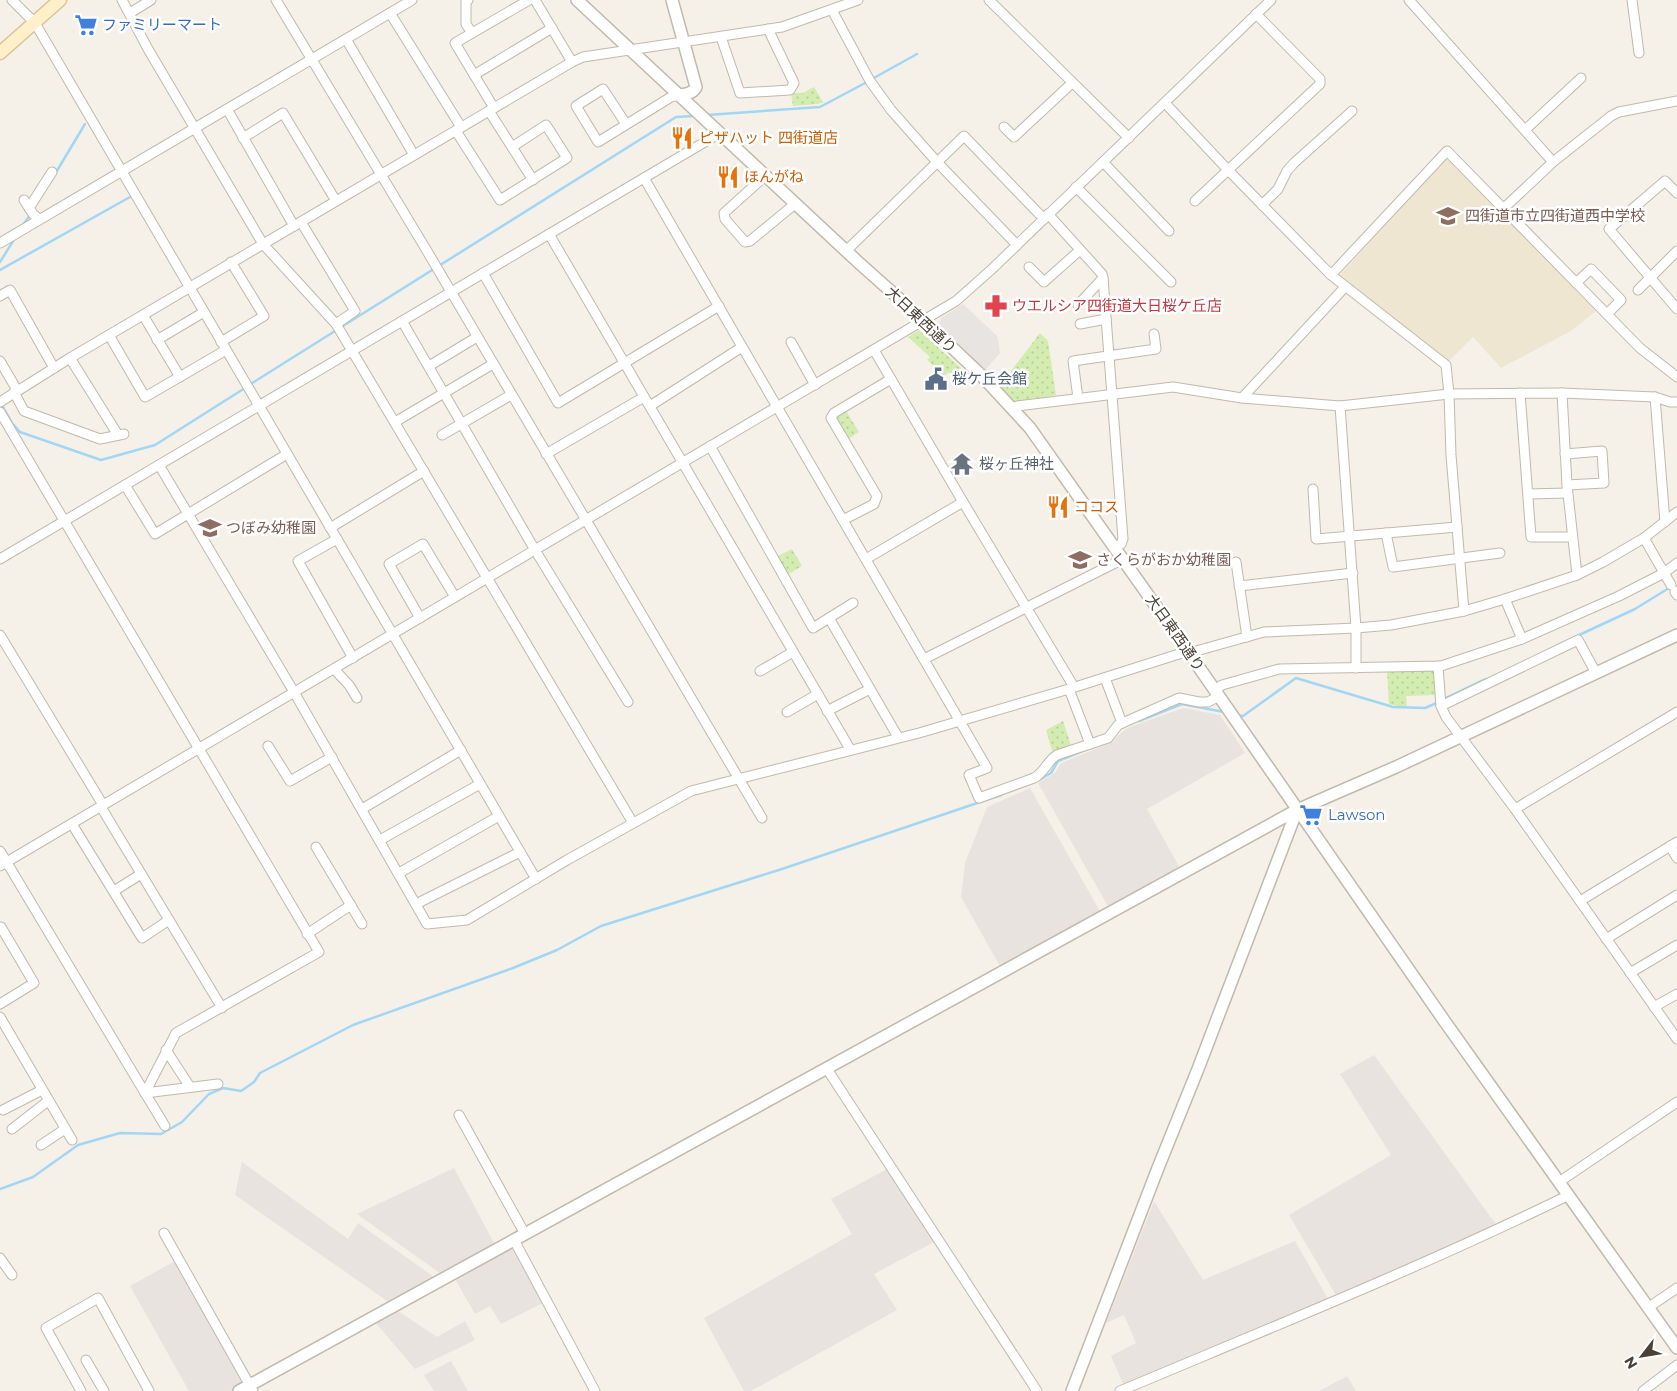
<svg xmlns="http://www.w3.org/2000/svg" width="1677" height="1391" font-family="Montserrat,'Noto Sans JP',sans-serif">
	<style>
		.industrial { fill: #e8e3de }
		.education { fill: #efe6d2 }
		.green { fill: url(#green-dots) }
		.parking { fill: #e7e4e1 }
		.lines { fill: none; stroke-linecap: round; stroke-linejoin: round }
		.stream { stroke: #a2d6f5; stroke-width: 2.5 }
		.minor-casing { stroke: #c2b9ab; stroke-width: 11 }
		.tertiary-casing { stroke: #c2b9ab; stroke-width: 14 }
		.secondary-casing { stroke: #d8c496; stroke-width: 15 }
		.minor { stroke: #fff; stroke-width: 9 }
		.tertiary { stroke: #fff; stroke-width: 11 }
		.secondary { stroke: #fff0ca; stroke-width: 12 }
		.labels { text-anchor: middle; stroke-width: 5; stroke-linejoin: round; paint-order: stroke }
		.shop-label { font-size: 15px; fill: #366cbe; stroke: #fff; text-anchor: start }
		.food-label { font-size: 15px; fill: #c56008; stroke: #fff; text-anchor: start }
		.education-label { font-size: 15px; fill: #785e54; stroke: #fff; text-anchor: start }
		.health-label { font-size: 15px; fill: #be3a42; stroke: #fff; text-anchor: start }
		.street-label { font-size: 15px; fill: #4a4237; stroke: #fff }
		.service-label { font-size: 15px; fill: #4e5e75; stroke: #fff; text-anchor: start }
		.worship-label { font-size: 15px; fill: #5b616d; stroke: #fff; text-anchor: start }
	</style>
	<defs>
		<pattern id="green-dots" width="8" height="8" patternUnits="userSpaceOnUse" patternTransform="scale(1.25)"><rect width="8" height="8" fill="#d3ecb0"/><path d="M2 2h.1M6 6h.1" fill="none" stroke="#b7cc98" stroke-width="1.8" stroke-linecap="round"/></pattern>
	</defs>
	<rect width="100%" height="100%" fill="#f5f1e9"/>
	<g class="industrial">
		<polygon points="1183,708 1220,715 1245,753 1147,809 1181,870 1109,908 1038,783 1055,773 1061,763 1110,743 1127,728"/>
		<polygon points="1030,788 1101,913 1001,968 961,897 965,863 987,807"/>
		<polygon points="1374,1055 1497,1226 1336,1295 1289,1215 1391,1155 1340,1074"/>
		<polygon points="242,1162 348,1239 358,1223 437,1279 390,1303 235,1195"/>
		<polygon points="454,1168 495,1245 444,1276 357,1214"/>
		<polygon points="889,1168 936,1241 874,1274 897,1310 751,1391 744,1391 704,1318 852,1234 831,1199"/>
		<polygon points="1154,1201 1203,1280 1295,1241 1328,1299 1124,1386 1111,1356 1136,1343 1124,1315 1106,1323"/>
		<polygon points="513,1246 543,1303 501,1324 490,1306 475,1314 455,1279"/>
		<polygon points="175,1261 245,1384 231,1391 189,1391 130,1286"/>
		<polygon points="398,1311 437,1337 465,1321 475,1340 415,1369 375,1322"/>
		<polygon points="451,1361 468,1391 434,1391 424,1375"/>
		<polygon points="1347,1376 1356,1391 1319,1391"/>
	</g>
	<polygon class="education" points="1446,157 1596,311 1571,331 1501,368 1473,337 1448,362 1340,275"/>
	<g class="green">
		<polygon points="814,87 823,102 818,104 793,106 791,93 803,93"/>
		<polygon points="919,330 965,372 957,380 949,372 944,376 927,360 930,357 908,337"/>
		<polygon points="1040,333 1048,341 1056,395 1012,402 998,388"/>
		<polygon points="846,411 859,432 847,440 838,426 837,416"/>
		<polygon points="792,549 802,566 787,575 776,557"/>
		<polygon points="1433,668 1436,671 1436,695 1406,696 1407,706 1397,706 1389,704 1387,671"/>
		<polygon points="1063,721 1071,745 1052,751 1046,730"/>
	</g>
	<polygon class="parking" points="963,304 997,336 1000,353 985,370 939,327 941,318"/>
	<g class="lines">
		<g class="stream">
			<polyline points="872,79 917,54"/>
			<polyline points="707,115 820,107 867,82"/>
			<polyline points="55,174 85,124"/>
			<polyline points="23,225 30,215"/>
			<polyline points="0,262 15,238"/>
			<polyline points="0,270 130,197"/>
			<polyline points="249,385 676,117 694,116"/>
			<polyline points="1,404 12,423 20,432 101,460 155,445 245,388"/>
			<polyline points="1577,636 1635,609 1669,588"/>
			<polyline points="1444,699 1486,679"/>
			<polyline points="1237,715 1243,716 1296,678 1393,707 1425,708 1439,702"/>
			<polyline points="1139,721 1182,704 1224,712"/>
			<polyline points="1039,780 1051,773 1058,761 1090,748"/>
			<polyline points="0,1189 33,1177 78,1145 120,1133 161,1134 182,1122 209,1094 223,1088 241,1091 254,1082 260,1073 353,1025 513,968 557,950 601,926 782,869 1001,795"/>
		</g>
		<defs>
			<g id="minor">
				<polyline points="12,0 35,23 536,879"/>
				<polyline points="122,0 148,49 263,244 336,324 633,823"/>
				<polyline points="276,0 427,251 762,818"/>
				<polyline points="468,0 466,1 466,24 472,33"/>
				<polyline points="535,0 572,62"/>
				<polyline points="989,0 1129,138"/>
				<polyline points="1409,0 1553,162"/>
				<polyline points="1632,0 1639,53"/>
				<polyline points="832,10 870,81 891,110 937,162 1017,245"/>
				<polyline points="130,13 151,0"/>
				<polyline points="390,13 461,127"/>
				<polyline points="721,37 740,93 790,90 794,83 768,29"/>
				<polyline points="346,39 414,155"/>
				<polyline points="474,75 552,28"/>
				<polyline points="1165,103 1228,170 1331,275 1446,365 1449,394 1451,455 1464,611"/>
				<polyline points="494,108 455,43 529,0"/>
				<polyline points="227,109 294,226"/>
				<polyline points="489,111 533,180"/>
				<polyline points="626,124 603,89 576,106 598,142 671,97 680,95"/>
				<polyline points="1004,127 1014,137 1072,83"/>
				<polyline points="1525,130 1581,78"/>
				<polyline points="456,131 500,200 567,158 546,125 512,147"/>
				<polyline points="243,138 283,113 336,201"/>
				<polyline points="1103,162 1169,231"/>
				<polyline points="766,175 724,213 725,219 745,242 750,241 796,203"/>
				<path d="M 644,178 L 987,768 L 969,775 L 979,798 L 1034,778 C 1045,772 1047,761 1057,755 L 1108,738 L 1118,725 L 1179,698 L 1199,702 L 1208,702 L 1219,696"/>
				<polyline points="1076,187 1171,282"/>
				<polyline points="1677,193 1665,181 1609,229 1677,309"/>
				<polyline points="24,200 33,214 39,219"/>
				<polyline points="1195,201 1320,84 1320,79 1256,14"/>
				<polyline points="1262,205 1278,189 1287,171 1294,163 1352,111"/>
				<polyline points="29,208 52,172"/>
				<polyline points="1503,209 1553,162 1611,116 1619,112 1677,101"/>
				<polyline points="1048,214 1102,274 1103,278 1123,539 1121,544 1115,548"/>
				<polyline points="301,222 355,311 336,324"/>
				<polyline points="549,234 850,749"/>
				<polyline points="0,243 412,0"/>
				<polyline points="846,251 964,136 1044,219"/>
				<polyline points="1029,267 1044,282 1080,250"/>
				<polyline points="483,273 558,403 719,306"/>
				<polyline points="1331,275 1447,151 1640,348 1677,377"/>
				<polyline points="1576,283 1591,269 1621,300 1608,313"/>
				<polyline points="1638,290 1677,251"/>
				<polyline points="0,296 10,290 54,368"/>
				<polyline points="1078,305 1103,278"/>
				<polyline points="143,315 180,377"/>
				<polyline points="402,321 535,550 628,702"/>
				<polyline points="1080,324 1106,319"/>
				<polyline points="109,335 145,397 226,350"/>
				<polyline points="157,340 204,312"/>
				<polyline points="221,342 264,316 231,262"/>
				<polyline points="791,342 815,385"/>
				<polyline points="874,350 963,502 1074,687"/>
				<polyline points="70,358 118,435"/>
				<polyline points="0,361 17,390"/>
				<polyline points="429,366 477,337"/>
				<polyline points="14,392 24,411 100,439 124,434"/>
				<polyline points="1520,393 1531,537 1572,537"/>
				<polyline points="1562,393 1567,485 1577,575"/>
				<polyline points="1655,397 1665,522"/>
				<polyline points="1078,398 1073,361 1156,349 1154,334"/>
				<polyline points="1242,398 1345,287"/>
				<polyline points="0,402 70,358 572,62 583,57 782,27 858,0"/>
				<polyline points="650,406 742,347"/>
				<polyline points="1340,406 1356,628 1356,668"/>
				<polyline points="1014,409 1017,406 1173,387 1242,398 1340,406 1449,394 1562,393 1655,397 1670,402 1677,402"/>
				<polyline points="0,412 319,952 176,1033 145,1093"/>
				<polyline points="395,422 493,364"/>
				<polyline points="442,435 511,395"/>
				<polyline points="710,446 813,628 853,603"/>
				<polyline points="546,454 644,397"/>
				<polyline points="1565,454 1602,451 1604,483 1567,485"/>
				<polyline points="159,465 294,692 427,924 467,920 567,860 691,791 919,733 1069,689 1182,653 1189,653 1264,632 1356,628 1391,625 1464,611 1505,599 1577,575 1603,562 1644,538 1677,512"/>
				<polyline points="125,485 155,534 287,454"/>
				<polyline points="1313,489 1316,539 1457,527"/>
				<polyline points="1528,494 1567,493"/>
				<polyline points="843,520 874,504 877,496 831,418 834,413 891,379"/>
				<polyline points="330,528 424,471"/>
				<polyline points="1386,533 1393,567 1500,553"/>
				<polyline points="1644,538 1671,585"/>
				<polyline points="337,539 298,561 353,658"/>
				<polyline points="0,559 720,133"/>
				<polyline points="866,559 963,502"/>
				<polyline points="1236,562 1247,637"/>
				<polyline points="1239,586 1353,573"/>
				<polyline points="1677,591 1675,592 1677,595"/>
				<polyline points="1505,599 1522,639"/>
				<polyline points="420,618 389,564 423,544 455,597"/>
				<polyline points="829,618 898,737"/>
				<polyline points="0,635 103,805"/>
				<polyline points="924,659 1123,559"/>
				<polyline points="1438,666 1441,706 1446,717 1515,809 1677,1039"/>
				<polyline points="334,669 349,685 357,698"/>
				<polyline points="760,671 793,652"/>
				<polyline points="1105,678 1122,723"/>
				<polyline points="1069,689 1090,744"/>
				<polyline points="1215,690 1222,685 1279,669 1441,666 1522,639 1619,596 1664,573 1677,563"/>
				<polyline points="1441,706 1578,640 1596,673"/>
				<polyline points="827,711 870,689"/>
				<polyline points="787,712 818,694"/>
				<polyline points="268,746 290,781 332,757"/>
				<polyline points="101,807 222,1008"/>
				<polyline points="362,809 461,750"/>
				<polyline points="1515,809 1677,712"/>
				<polyline points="72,824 142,938 169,920"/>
				<polyline points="380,840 480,784"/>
				<polyline points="1670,846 1677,858"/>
				<polyline points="316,847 362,924"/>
				<polyline points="0,851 145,1093"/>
				<polyline points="0,866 956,301 992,269 1271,0"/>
				<polyline points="399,873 499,816"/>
				<polyline points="114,891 141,874"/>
				<polyline points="1580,901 1677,842"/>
				<polyline points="416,904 520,852"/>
				<polyline points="0,928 1,927 34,983 0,1004"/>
				<polyline points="307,934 351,905"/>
				<polyline points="1606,939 1677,895"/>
				<polyline points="1630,973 1677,945"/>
				<polyline points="1654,1007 1677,994"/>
				<polyline points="0,1017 72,1140"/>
				<polyline points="166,1050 190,1087"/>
				<polyline points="827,1069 1037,1391"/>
				<polyline points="3,1110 42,1090"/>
				<polyline points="459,1115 525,1234"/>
				<polyline points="165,1126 145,1093 218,1084"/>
				<polyline points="12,1129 48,1101"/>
				<polyline points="41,1145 65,1129"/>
				<polyline points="1559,1182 1677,1102"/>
				<polyline points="164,1233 253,1391"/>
				<polyline points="514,1240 595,1391"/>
				<polyline points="0,1258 12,1275"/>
				<polyline points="1649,1307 1677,1288"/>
				<polyline points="86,1360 104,1391"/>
				<polyline points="81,1391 46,1328 98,1298 149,1391"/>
				<path d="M 1120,1391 C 1270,1328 1422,1267 1569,1195"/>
				<polyline points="1643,1391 1677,1365"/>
			</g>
			<g id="tertiary">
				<polyline points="577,0 858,262 923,320 981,375 1030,428 1189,653 1443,1019 1677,1348"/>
				<path d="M 672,0 L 696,87 C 693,93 687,94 680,95"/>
				<polyline points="239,1391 1297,810 1396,767 1677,635"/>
				<polyline points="1072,1391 1158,1168 1198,1069 1297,810"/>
			</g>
			<polyline id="secondary" points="0,53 60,0"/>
		</defs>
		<use href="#minor" class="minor-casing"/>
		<use href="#tertiary" class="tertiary-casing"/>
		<use href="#secondary" class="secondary-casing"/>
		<use href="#minor" class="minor"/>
		<use href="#tertiary" class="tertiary"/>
		<use href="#secondary" class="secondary"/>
	</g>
	<defs>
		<symbol id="supermarket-bare" viewBox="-9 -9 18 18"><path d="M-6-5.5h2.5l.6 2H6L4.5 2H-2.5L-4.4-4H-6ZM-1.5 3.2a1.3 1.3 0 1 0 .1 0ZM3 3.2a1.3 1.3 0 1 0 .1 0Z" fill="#3f7fe0" stroke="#fff" stroke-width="2.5" paint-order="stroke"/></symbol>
		<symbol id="restaurant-bare" viewBox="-9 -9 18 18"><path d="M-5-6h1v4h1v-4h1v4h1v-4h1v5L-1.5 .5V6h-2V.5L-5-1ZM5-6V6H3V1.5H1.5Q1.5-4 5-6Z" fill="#e8710a" stroke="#fff" stroke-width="2.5" paint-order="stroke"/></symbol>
		<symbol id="school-bare" viewBox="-9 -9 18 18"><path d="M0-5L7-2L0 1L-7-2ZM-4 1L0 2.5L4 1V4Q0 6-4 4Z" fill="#8d6e63" stroke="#fff" stroke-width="2.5" paint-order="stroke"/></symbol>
		<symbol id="pharmacy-bare" viewBox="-9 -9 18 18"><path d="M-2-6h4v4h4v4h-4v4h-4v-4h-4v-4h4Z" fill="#e0444e" stroke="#fff" stroke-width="2.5" paint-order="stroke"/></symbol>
		<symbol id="civic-bare" viewBox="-9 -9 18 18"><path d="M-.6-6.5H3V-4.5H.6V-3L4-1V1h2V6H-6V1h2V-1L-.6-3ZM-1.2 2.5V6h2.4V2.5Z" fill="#5c6f8a" stroke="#fff" stroke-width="2.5" paint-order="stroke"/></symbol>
		<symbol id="temple-bare" viewBox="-9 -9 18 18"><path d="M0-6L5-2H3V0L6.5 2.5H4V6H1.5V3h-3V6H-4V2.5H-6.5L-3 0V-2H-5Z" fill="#6b7280" stroke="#fff" stroke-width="2.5" paint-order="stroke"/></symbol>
	</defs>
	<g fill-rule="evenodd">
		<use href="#supermarket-bare" x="70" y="9" width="32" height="32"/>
		<use href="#restaurant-bare" x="666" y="122" width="32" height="32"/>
		<use href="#restaurant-bare" x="712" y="161" width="32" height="32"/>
		<use href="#school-bare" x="1432" y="200" width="32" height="32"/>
		<use href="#pharmacy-bare" x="980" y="290" width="32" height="32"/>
		<use href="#civic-bare" x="920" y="363" width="32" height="32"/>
		<use href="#temple-bare" x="946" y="448" width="32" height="32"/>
		<use href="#restaurant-bare" x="1042" y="491" width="32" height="32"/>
		<use href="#school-bare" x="194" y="512" width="32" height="32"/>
		<use href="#school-bare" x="1064" y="544" width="32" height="32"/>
		<use href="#supermarket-bare" x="1295" y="799" width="32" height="32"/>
	</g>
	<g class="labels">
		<g class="shop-label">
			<text x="102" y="30">ファミリーマート</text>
			<text x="1328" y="820">Lawson</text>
		</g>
		<g class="food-label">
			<text x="699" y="143">ピザハット 四街道店</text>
			<text x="744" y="182">ほんがね</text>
			<text x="1074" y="512">ココス</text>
		</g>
		<g class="education-label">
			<text x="1465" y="221">四街道市立四街道西中学校</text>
			<text x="226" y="533">つぼみ幼稚園</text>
			<text x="1096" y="565">さくらがおか幼稚園</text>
		</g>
		<g class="health-label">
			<text x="1012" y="311">ウエルシア四街道大日桜ケ丘店</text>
		</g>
		<g class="street-label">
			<text transform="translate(921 320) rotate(43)" y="5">大日東西通り</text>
			<text transform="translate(1175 633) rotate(55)" y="5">大日東西通り</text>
		</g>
		<g class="service-label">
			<text x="952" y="384">桜ケ丘会館</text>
		</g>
		<g class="worship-label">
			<text x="979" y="469">桜ヶ丘神社</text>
		</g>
	</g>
	<g transform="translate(1642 1356) rotate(239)" stroke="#ffffff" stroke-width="4" paint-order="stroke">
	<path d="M0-4L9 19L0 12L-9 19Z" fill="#4a4237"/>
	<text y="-8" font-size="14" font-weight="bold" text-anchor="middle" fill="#4a4237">N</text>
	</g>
</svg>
